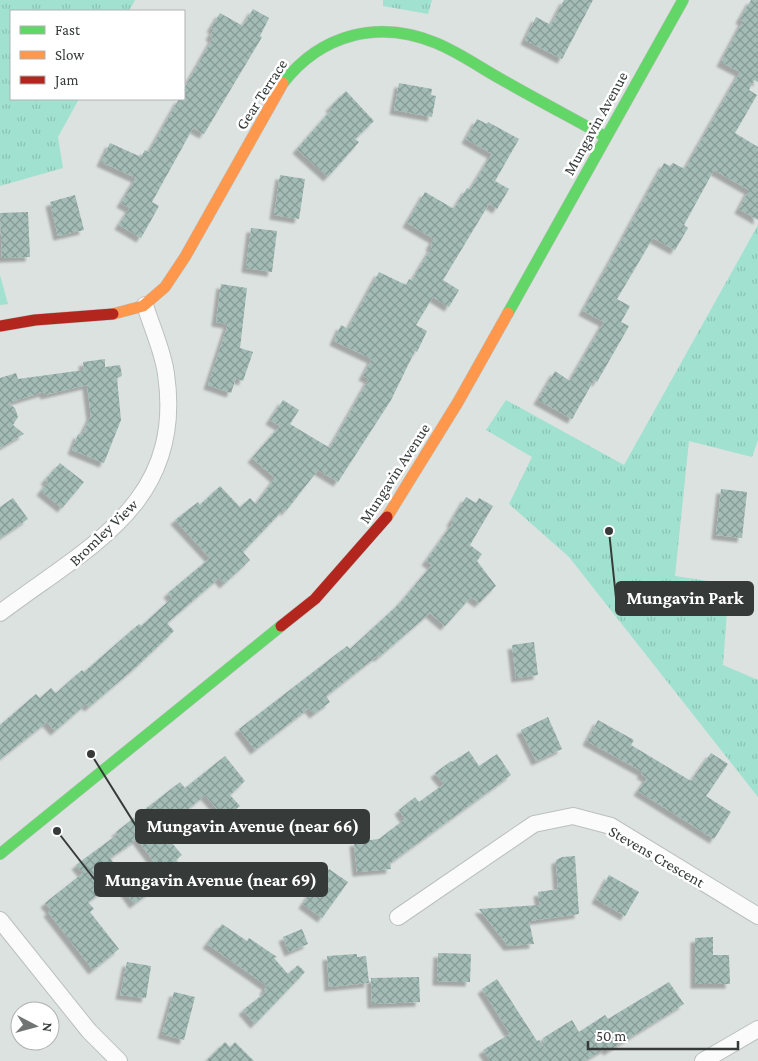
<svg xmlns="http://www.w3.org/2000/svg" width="758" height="1061" font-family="'Crimson Pro',serif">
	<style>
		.park { fill: url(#park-tufts) }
		.building { fill: url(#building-cross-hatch); filter: url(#shadow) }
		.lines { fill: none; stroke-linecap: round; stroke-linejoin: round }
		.street-casing { stroke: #bbc0be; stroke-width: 18 }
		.fast-casing { stroke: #bbc0be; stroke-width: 12 }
		.slow-casing { stroke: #bbc0be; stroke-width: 12 }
		.jam-casing { stroke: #bbc0be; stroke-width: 12 }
		.street { stroke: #fafbfa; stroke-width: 16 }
		.fast { stroke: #63d668; stroke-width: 11 }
		.slow { stroke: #ff974d; stroke-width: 11 }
		.jam { stroke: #b3261e; stroke-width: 11 }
		.labels { text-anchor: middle; stroke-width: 5; stroke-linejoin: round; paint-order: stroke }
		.street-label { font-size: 16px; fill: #363b39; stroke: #fff }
		.leader { fill: none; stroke: #363b39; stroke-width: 2 }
		.callout-dot { fill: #363b39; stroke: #fff; stroke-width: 2 }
		.callout { fill: #363b39; stroke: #363b39; stroke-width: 2 }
		.callout-label { font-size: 18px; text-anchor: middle; font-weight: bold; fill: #fff }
	</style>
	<defs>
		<pattern id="park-tufts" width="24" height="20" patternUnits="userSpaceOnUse" patternTransform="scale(1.25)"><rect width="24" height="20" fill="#a1e1d0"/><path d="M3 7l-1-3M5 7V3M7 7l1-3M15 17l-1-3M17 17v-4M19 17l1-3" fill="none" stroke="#8bc2b3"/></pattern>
		<pattern id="building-cross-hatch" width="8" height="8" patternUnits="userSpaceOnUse" patternTransform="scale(1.25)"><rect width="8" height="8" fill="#a3bcb6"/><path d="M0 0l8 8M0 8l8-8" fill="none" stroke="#869a95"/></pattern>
		<filter id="shadow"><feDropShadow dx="-4.5" dy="4.5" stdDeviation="1" flood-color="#0004"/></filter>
	</defs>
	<rect width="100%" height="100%" fill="#dce2e0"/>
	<g class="park">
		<polygon points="0,0 135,0 129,11 11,11 11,99 79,99 58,137 63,168 0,186"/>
		<polygon points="383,0 432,0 428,14 383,6"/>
		<polygon points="758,225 758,440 752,457 689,441 675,576 729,584 723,665 758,680 758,797 569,557 509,504 532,457 486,430 506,400 624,465"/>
		<polygon points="0,275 8,304 0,305"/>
	</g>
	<g class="building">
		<polygon points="564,0 593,0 562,59 525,40 536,17 551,25"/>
		<polygon points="751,0 758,0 758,82 754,80 749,90 757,95 735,133 758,147 758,220 739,209 749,190 714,170 684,225 688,228 675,250 653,238 617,299 630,306 621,322 629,326 597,382 594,380 572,419 538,400 555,371 570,381 604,322 583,311 664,163 670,166 673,163 685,169 740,72 721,62 743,21 740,19"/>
		<polygon points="253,9 269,18 260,36 262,37 204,134 193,128 152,202 159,206 141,238 119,225 130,208 121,203 136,178 101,162 110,143 141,157 145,150 149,152 179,99 184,99 184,89 213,38 210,36 214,29 211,28 220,13 243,26"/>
		<polygon points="399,83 432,89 431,95 436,96 432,117 394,110"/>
		<polygon points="346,91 374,121 355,139 359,142 328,177 297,149 332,109 330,107"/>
		<polygon points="477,119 487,124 488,122 519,139 495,181 509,189 497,209 489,204 443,280 459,290 449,307 433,297 416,325 427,331 417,352 415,351 391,400 338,482 318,470 286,511 284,509 243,552 250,560 224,584 219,578 167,623 174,631 136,667 89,707 86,704 55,731 47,722 0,759 0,725 36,694 40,698 51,688 56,693 82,670 84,672 139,624 141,626 172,598 168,593 210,558 175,520 198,502 200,505 220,486 240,507 250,498 256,504 275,478 252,458 280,426 270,420 283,400 299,410 290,424 330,448 369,379 363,376 372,359 334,341 341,325 348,329 379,272 406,285 409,279 412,281 432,247 430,246 434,239 407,223 425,192 454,209 467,188 470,190 492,154 466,139"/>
		<polygon points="280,175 305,179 299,219 274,215"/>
		<polygon points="75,195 84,230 58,236 50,202"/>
		<polygon points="28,212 30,257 2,258 0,213"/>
		<polygon points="251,228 277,231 272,272 246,268"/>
		<polygon points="221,284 247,288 240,348 253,352 243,381 236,378 231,393 208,385 228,324 216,322"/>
		<polygon points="105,359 105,367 120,365 122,376 117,378 121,420 104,463 72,450 78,434 82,435 91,416 87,385 45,395 44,392 8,403 15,408 18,417 13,425 24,434 0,448 0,378 16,373 18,379 84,370 83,362"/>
		<polygon points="60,463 84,482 62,508 41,491 48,482 45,480"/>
		<polygon points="721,489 747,492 742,538 716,535"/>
		<polygon points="466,497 476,503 479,498 493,506 470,545 482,554 477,561 496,586 479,603 471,597 445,626 430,613 379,657 377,656 326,696 330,702 314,714 309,708 255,750 239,729 347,646 350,649 400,603 432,565 426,561 453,523 451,522"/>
		<polygon points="13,498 28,519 0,538 0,507"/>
		<polygon points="534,642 538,675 516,678 512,645"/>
		<polygon points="548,717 562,749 536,761 521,730"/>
		<polygon points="598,720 634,740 631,745 691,781 711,753 728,764 706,796 731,812 714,839 638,791 647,778 641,774 643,772 587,741"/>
		<polygon points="469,751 479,766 497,754 511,775 390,863 391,869 357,872 354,842 379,839 405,819 399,810 415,797 419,802 444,784 435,773 451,761 452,762"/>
		<polygon points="225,756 245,781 230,795 240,806 225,818 205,795 162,831 182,855 176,860 184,870 161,889 158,886 134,904 124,890 157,866 137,839 110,858 123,875 88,902 94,909 90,912 119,949 93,970 48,912 51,910 45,903 83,873 76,865 118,834 116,832 180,782 185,788"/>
		<polygon points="575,856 579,914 529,921 534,944 508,946 479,909 540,905 538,892 558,889 556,860 562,857"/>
		<polygon points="329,869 348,882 322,918 303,904 311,892 306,888 319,870 325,874"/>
		<polygon points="609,875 639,892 625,916 596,899"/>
		<polygon points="222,924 247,941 249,938 277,957 274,958 288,974 298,965 305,972 255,1024 243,1010 266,992 264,990 267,986 207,944"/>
		<polygon points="302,929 308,944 289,952 283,937"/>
		<polygon points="713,937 713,955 729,955 730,984 695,984 695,938"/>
		<polygon points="438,953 471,954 470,982 437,981"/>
		<polygon points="357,954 357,957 366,956 369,983 329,987 327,956"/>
		<polygon points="127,962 151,966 146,998 120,995"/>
		<polygon points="419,977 420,1002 372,1004 371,978"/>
		<polygon points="497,979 537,1041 539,1040 545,1048 543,1038 572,1020 579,1032 605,1015 608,1019 669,982 684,1004 608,1051 606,1048 584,1061 490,1061 483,1050 510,1034 482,989"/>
		<polygon points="174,992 195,997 184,1040 162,1034"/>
		<polygon points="225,1042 230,1047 235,1042 254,1061 206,1061"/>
	</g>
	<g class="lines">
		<defs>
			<g id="street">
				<path d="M 0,613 C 87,547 185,504 166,374 C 163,351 152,328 145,305"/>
				<polyline points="398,917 534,824 573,816 611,826 758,916"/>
				<polyline points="0,920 89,1031 119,1061"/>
				<polyline points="703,1061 758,1029"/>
			</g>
			<g id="fast">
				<path d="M 283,83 C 321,34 379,19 436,43 C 458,52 478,66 499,78 C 534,98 570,117 606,137"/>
				<polyline points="508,313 683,0"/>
				<polyline points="0,854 281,626"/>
			</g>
			<g id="slow">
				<polyline points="113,314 143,306 165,287 185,257 283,83"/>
				<polyline points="387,517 458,402 508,313"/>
			</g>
			<g id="jam">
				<polyline points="0,326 35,320 113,314"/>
				<polyline points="281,626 315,599 387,517"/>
			</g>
		</defs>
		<use href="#street" class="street-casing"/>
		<use href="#fast" class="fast-casing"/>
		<use href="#slow" class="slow-casing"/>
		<use href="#jam" class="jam-casing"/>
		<use href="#street" class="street"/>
		<use href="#fast" class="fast"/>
		<use href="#slow" class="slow"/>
		<use href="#jam" class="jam"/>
	</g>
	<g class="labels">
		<g class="street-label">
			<text transform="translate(261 94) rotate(-57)" y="6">Gear Terrace</text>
			<text transform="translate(595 123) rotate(-61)" y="6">Mungavin Avenue</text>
			<text transform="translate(394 473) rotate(-57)" y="6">Mungavin Avenue</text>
			<text transform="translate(103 532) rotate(-44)" y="6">Bromley View</text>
			<text transform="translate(657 856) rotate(30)" y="6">Stevens Crescent</text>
		</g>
	</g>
	<path class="leader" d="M609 531L616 598M91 754L136 826M57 831L95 880"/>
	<g class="callout-dot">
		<circle cx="609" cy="531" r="5"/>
		<circle cx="91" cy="754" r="5"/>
		<circle cx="57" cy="831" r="5"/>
	</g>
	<g class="callout">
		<rect x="616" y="582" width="137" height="33" rx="5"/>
		<rect x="136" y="810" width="233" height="33" rx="5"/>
		<rect x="95" y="863" width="232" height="33" rx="5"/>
	</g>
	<g class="callout-label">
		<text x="685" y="604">Mungavin Park</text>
		<text x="253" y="832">Mungavin Avenue (near 66)</text>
		<text x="211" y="886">Mungavin Avenue (near 69)</text>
	</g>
	<rect x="10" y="10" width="175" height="90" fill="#ffffff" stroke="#afb1b0"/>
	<rect x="20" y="26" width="25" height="8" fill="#63d668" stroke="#afb1b0"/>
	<text x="55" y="35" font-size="15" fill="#363b39">Fast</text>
	<rect x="20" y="51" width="25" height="8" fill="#ff974d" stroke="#afb1b0"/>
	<text x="55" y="60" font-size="15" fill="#363b39">Slow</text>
	<rect x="20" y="76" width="25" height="8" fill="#b3261e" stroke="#afb1b0"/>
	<text x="55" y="85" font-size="15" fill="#363b39">Jam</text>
	<g transform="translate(35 1026) rotate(96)"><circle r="24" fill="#ffffff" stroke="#afb1b0"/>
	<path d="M0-4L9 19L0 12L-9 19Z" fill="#707573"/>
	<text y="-8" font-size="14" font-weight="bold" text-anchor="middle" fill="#363b39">N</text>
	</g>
	<path d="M588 1041v8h150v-8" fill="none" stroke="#363b39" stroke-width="2.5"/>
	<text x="596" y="1041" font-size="15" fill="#363b39" stroke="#ffffff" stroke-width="4" paint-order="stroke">50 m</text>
</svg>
